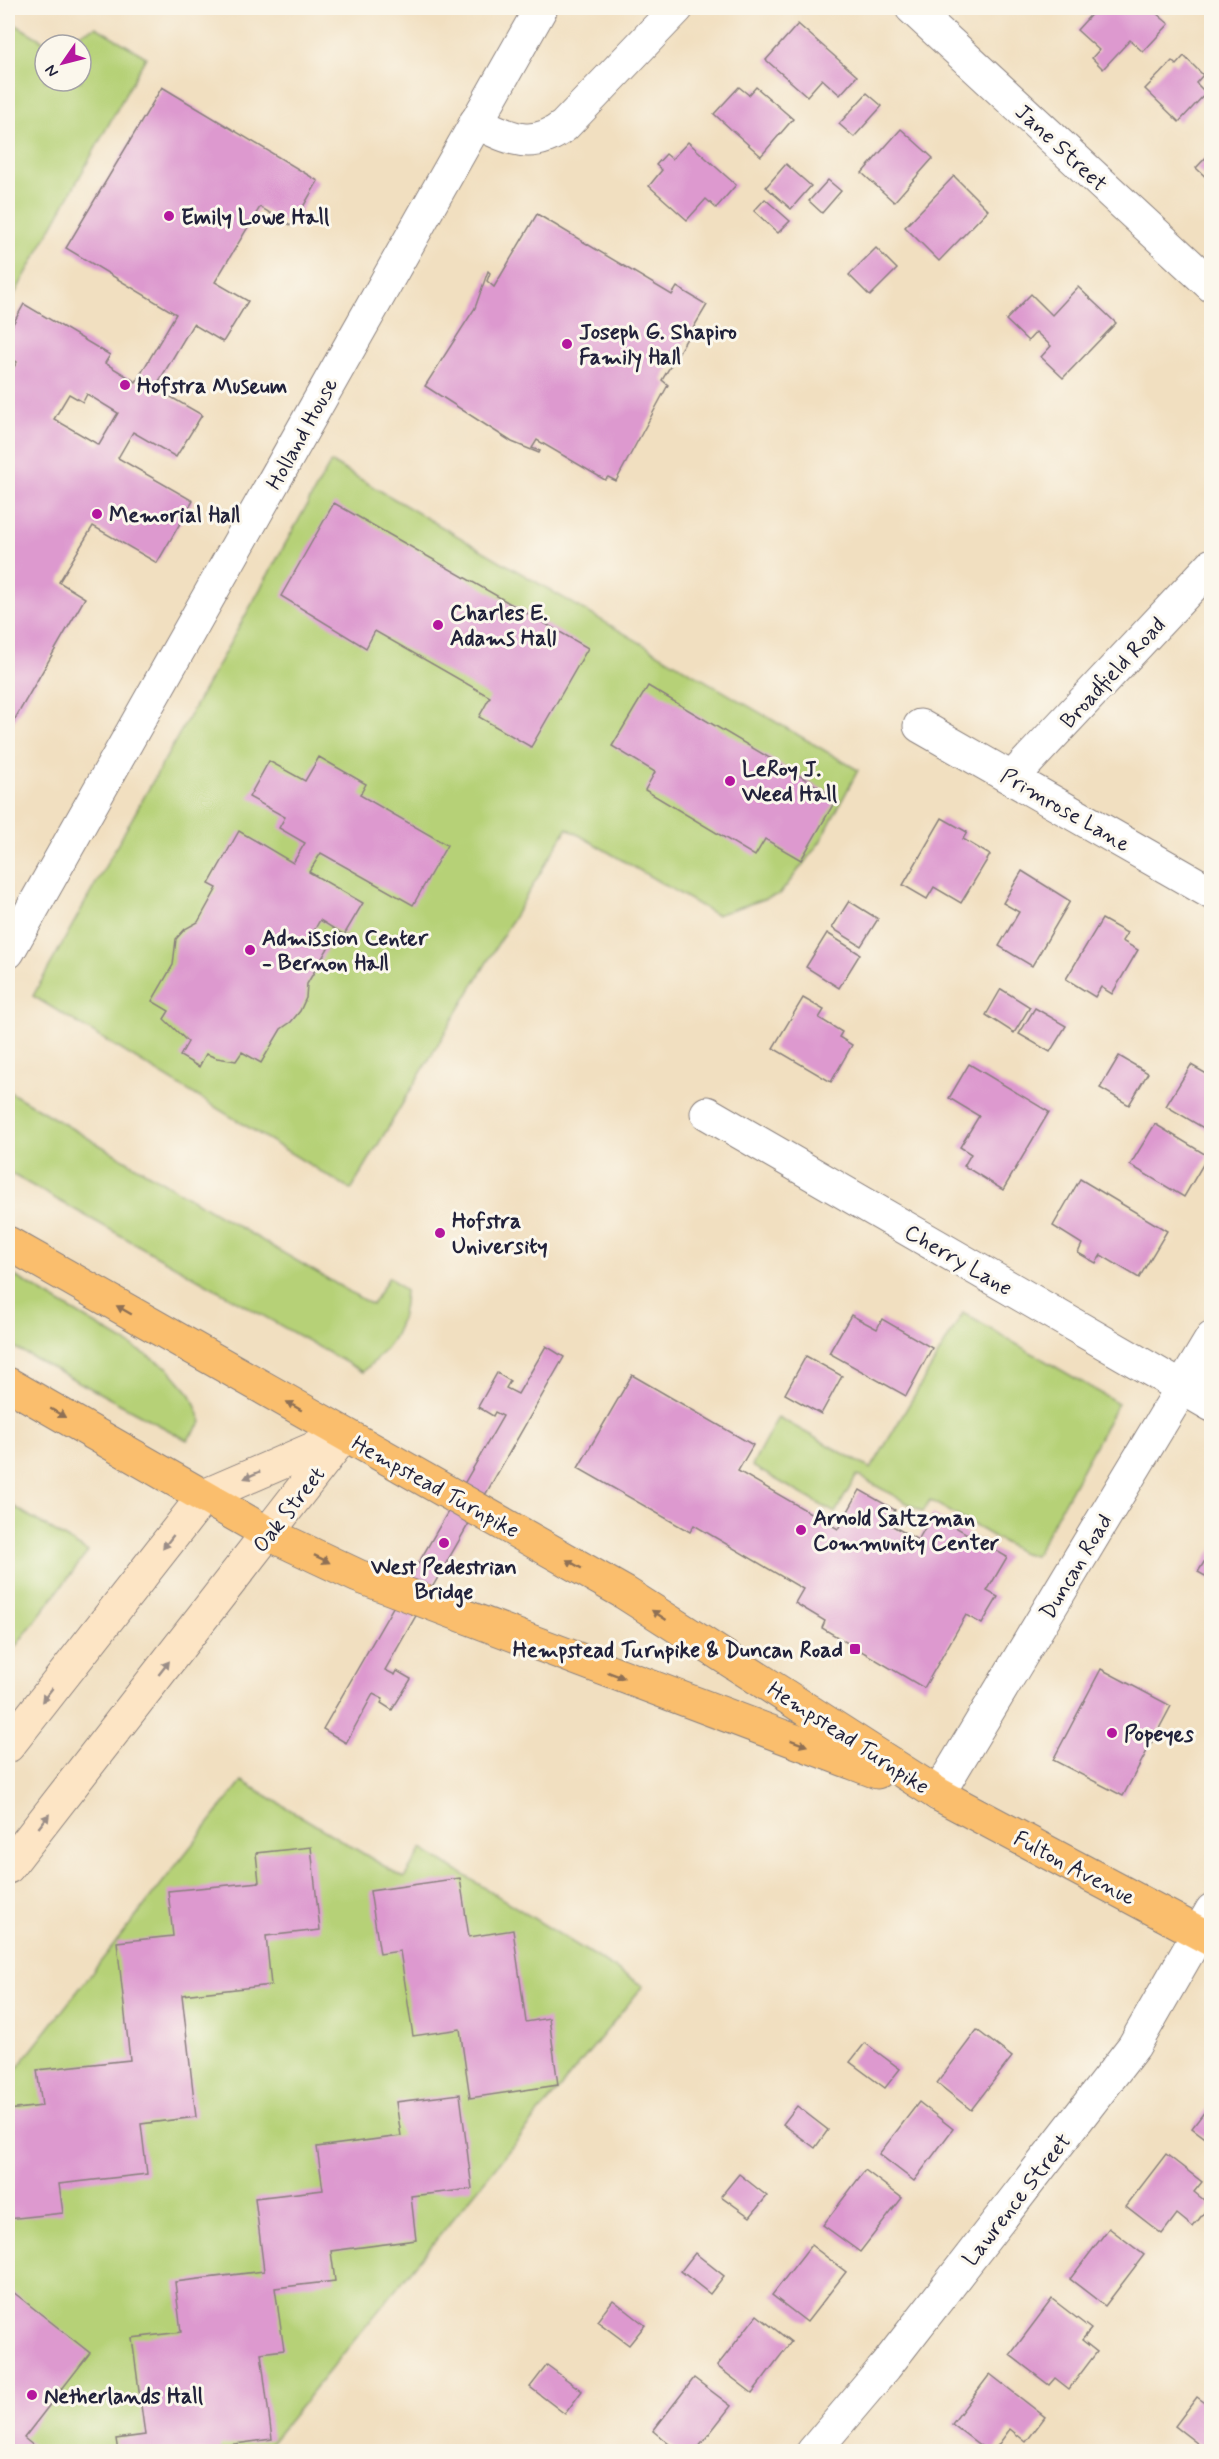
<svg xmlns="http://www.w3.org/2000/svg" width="1219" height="2459" font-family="Mynerve,sans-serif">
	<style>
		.green { fill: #b6d177; stroke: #6c7a59; stroke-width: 1.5 }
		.building { fill: #dd99cf; fill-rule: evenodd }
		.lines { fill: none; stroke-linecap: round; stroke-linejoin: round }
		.street-casing { stroke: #8a807e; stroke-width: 35 }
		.secondary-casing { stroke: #8a807e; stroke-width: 35 }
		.primary-casing { stroke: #8a807e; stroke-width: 35 }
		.street { stroke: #fff; stroke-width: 33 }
		.secondary { stroke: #fde5c5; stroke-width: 33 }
		.primary { stroke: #fabe6d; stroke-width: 33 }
		.oneway { fill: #8e7054 }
		.oneway2 { fill: #9a8d87 }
		.poi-dot { fill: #b5179e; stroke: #fbf7ec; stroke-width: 2 }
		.labels { text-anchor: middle; stroke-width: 6; stroke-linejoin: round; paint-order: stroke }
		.street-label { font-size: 22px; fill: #22223b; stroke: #fbf7ec }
		.poi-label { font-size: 22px; font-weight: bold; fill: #22223b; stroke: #fbf7ec; text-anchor: start }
	</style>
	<rect width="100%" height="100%" fill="#fbf7ec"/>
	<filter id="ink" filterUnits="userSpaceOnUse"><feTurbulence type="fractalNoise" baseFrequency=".0167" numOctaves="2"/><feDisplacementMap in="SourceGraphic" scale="12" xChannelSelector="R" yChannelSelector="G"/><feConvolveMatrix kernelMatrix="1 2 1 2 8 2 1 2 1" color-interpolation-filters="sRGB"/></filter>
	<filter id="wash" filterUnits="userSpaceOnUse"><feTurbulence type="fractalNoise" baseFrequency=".008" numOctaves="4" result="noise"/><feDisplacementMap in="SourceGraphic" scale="24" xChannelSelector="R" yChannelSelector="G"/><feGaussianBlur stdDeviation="1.35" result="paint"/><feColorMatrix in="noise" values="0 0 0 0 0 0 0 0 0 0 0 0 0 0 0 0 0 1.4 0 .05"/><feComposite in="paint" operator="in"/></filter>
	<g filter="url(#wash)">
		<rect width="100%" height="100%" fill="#f1dfc0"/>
		<g class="green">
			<polygon points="8,8 11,22 50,45 45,45 45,81 81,81 81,45 50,45 96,27 146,57 8,306"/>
			<polygon points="331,462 858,770 820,842 780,894 716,915 567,828 351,1190 33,996"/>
			<path d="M 8,1091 L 372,1305 L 389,1277 L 405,1291 C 403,1331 392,1345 363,1372 L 8,1172 Z"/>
			<polygon points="8,1272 167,1367 191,1395 202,1422 187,1440 8,1344"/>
			<polygon points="963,1313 1118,1403 1035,1556 1020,1552 930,1500 923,1512 857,1475 835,1513 752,1466 778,1417 871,1469"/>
			<polygon points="8,1503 88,1552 8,1656"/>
			<polygon points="242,1781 404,1878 422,1849 643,1986 264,2451 8,2451 8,2080"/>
		</g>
		<g id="blocks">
			<g class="building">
				<polygon points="1097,8 1150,8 1169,24 1143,52 1130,40 1103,69 1092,58 1099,50 1077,30"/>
				<polygon points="798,24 857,76 840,95 822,79 807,96 766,60"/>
				<polygon points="1184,56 1203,75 1196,83 1206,93 1179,122 1145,89 1172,61 1176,65"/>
				<path d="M 162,87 L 318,181 L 292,226 L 260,207 L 215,282 L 248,301 L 223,342 L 193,324 L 155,388 L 202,415 L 176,457 L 133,432 L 118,458 L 193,501 L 157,563 L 93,526 L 59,582 L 85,598 L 8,731 L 8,377 L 17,362 L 8,356 L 8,333 L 24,304 L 110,355 L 105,363 L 136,382 L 176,314 L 66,248 ZM 69,394 L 83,402 L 87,394 L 118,413 L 99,445 L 54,419 Z"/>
				<polygon points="739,87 749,95 756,87 793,119 761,156 714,114"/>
				<polygon points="867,93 882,106 854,137 839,124"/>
				<polygon points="901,129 933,158 894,202 862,173"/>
				<polygon points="688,142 736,185 716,208 706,199 687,220 649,186 662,170 656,165 666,154 672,159"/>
				<polygon points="1212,151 1212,183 1196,168"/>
				<polygon points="786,164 811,186 791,209 766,187"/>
				<polygon points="954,176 988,210 939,261 905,227"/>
				<polygon points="828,180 841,191 822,213 809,201"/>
				<polygon points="765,199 790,221 778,233 754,211"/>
				<polygon points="537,214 672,295 677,287 707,305 662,380 668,385 616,481 608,477 605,480 537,440 532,448 540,451 539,453 512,442 425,386 475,308 488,271 490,273 487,281 494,287"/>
				<polygon points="876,248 897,269 870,296 849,275"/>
				<polygon points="1078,287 1116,323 1063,378 1041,357 1051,346 1036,332 1028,341 1006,320 1031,294 1052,315"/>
				<polygon points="334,503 588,648 531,747 479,717 490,697 375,631 366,648 281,596"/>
				<polygon points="648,686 837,798 801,860 765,839 755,856 645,790 655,772 612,746"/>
				<polygon points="319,757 366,784 360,795 447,845 413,905 321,853 309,872 363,903 344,935 320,920 310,938 328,948 307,984 306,998 300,1011 291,1022 281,1029 261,1063 242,1052 236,1061 217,1058 206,1054 199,1067 180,1056 188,1042 164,1019 169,1011 152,1001 173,965 176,939 185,929 198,922 217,888 209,884 239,831 293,863 305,843 279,828 285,817 249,797 269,761 305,781"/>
				<polygon points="942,818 967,832 963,839 990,855 961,903 934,887 927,899 903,885"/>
				<polygon points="1022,871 1070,901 1032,966 999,946 1019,912 1003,903"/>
				<polygon points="849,901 878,919 861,946 832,928"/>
				<polygon points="1102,919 1127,933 1122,941 1138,950 1112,994 1101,987 1095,997 1066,979"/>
				<polygon points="827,933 860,954 839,988 806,967"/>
				<polygon points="1001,989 1030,1007 1014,1033 986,1015"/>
				<polygon points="803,998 824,1010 819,1018 842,1032 839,1037 852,1045 831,1082 773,1048"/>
				<polygon points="1035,1008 1066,1026 1050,1052 1019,1034"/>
				<polygon points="1119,1056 1148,1073 1129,1105 1100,1088"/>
				<polygon points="969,1064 1049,1112 1003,1190 964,1166 971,1154 960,1147 979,1116 949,1098"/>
				<polygon points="1191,1065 1212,1077 1212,1133 1166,1106"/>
				<polygon points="1155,1124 1208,1156 1184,1197 1130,1165"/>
				<polygon points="1080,1179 1167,1231 1139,1278 1101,1255 1096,1263 1078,1253 1082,1244 1053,1226"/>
				<polygon points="851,1315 877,1329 882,1319 932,1348 906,1396 829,1353"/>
				<polygon points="546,1346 564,1357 385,1670 395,1675 397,1671 411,1679 392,1710 381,1703 383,1699 373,1694 346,1743 323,1729 503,1416 495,1412 493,1416 478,1407 497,1373 510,1381 506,1388 518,1394"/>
				<polygon points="806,1356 842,1376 821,1414 785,1394"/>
				<polygon points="632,1375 753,1445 738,1471 838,1529 860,1490 895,1510 887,1523 918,1540 933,1514 1007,1557 987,1591 998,1597 982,1624 966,1615 924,1688 822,1628 825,1621 795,1603 803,1589 694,1525 690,1532 578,1468"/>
				<polygon points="1212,1549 1212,1580 1198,1572"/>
				<polygon points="1101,1669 1171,1706 1123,1796 1053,1760"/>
				<polygon points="311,1847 320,1930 266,1936 271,1985 182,1995 196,2117 141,2124 147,2174 59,2184 63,2213 8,2219 8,2110 42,2106 37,2070 130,2060 117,1942 173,1936 168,1891 259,1882 256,1853"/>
				<polygon points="460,1878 469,1937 513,1930 526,2022 549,2018 558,2085 470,2098 460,2029 413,2036 400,1951 380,1954 370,1891"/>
				<polygon points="977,2030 1012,2057 971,2110 937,2083"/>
				<polygon points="865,2043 900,2069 885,2088 850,2062"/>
				<polygon points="460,2094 472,2189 411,2196 416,2240 331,2251 335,2281 275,2288 284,2350 261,2353 272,2439 220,2446 220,2452 118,2452 116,2439 145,2435 132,2338 181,2332 175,2282 264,2271 255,2198 323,2190 317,2147 401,2136 396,2102"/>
				<polygon points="919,2102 953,2129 914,2181 879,2154"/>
				<polygon points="1212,2102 1212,2143 1192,2128"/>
				<polygon points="797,2106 828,2130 815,2148 783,2124"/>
				<polygon points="1166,2154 1202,2182 1194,2192 1210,2205 1193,2227 1177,2214 1162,2234 1126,2206"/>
				<polygon points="865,2170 902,2198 860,2252 823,2225"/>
				<polygon points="739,2174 767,2196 750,2217 721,2196"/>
				<polygon points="1109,2228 1144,2255 1105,2306 1070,2279"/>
				<polygon points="811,2245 846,2272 807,2322 772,2295"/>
				<polygon points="695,2253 724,2276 710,2294 681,2271"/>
				<polygon points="8,2288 90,2353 24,2438 41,2452 8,2452"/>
				<polygon points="1052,2299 1091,2329 1082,2340 1097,2352 1069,2389 1055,2378 1049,2385 1010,2355"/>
				<polygon points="613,2300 645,2325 629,2345 597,2321"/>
				<polygon points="757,2315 791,2342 752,2393 717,2366"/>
				<polygon points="547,2365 582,2391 565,2414 530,2387"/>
				<polygon points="990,2374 1045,2417 1026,2442 1010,2429 993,2452 989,2452 952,2424"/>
				<polygon points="694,2378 731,2406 695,2452 679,2452 653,2431"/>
				<polygon points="1197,2397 1212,2408 1212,2435 1202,2447 1175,2426"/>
			</g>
		</g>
	</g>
	<g filter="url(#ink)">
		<use href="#blocks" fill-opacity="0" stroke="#8a807e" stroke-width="1.5"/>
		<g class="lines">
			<defs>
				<g id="street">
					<polyline points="912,8 1212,286"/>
					<path d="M 476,122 C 509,138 532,151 564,126 L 677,8"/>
					<polyline points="920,726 1212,893"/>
					<polyline points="1012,778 1212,565"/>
					<polyline points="8,952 541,8"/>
					<polyline points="707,1113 1212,1405"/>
					<polyline points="938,1794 1212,1338"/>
					<polyline points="813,2452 885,2367 1134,2046 1212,1910"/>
				</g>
				<g id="secondary">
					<polyline points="8,1746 204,1496 343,1436"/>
					<polyline points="8,1867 344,1435"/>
				</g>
				<g id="primary">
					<polyline points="8,1243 625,1593 938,1794 1212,1940"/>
					<polyline points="8,1384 269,1534 358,1576 877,1772"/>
				</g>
			</defs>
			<use href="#street" class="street-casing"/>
			<use href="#secondary" class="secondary-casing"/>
			<use href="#primary" class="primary-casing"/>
			<use href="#street" class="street"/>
			<use href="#secondary" class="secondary"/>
			<use href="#primary" class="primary"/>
		</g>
		<defs><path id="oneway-solid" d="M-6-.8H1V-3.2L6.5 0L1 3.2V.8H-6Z" transform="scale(1.5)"/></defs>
		<g class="oneway">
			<use href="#oneway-solid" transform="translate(124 1310) rotate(-150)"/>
			<use href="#oneway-solid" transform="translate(294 1406) rotate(-150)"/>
			<use href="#oneway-solid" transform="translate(58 1413) rotate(30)"/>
			<use href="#oneway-solid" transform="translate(322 1559) rotate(26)"/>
			<use href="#oneway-solid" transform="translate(574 1564) rotate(-150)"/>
			<use href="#oneway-solid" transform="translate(659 1615) rotate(-147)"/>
			<use href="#oneway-solid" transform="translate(616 1675) rotate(20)"/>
			<use href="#oneway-solid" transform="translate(799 1743) rotate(20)"/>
		</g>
		<g class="oneway2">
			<use href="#oneway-solid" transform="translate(252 1475) rotate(156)"/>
			<use href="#oneway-solid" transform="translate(168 1542) rotate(128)"/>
			<use href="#oneway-solid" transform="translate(164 1668) rotate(-52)"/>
			<use href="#oneway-solid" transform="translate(47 1695) rotate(128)"/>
			<use href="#oneway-solid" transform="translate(44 1821) rotate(-52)"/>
		</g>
	</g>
	<g class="poi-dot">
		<circle cx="169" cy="216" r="6"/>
		<circle cx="567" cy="344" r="6"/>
		<circle cx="125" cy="385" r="6"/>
		<circle cx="97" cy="514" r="6"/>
		<circle cx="438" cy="625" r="6"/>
		<circle cx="730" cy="781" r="6"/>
		<circle cx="250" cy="950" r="6"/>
		<circle cx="440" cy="1233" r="6"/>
		<circle cx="801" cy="1530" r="6"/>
		<circle cx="444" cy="1543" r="6"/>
		<rect x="849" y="1643" width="12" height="12" rx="3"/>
		<circle cx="1112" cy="1733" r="6"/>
		<circle cx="32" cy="2395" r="6"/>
	</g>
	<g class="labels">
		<g class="street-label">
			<text transform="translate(1062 147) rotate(43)" y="8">Jane Street</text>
			<text transform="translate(301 433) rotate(-61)" y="8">Holland House</text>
			<text transform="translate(1112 672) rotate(-47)" y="8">Broadfield Road</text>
			<text transform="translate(1066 809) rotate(30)" y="8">Primrose Lane</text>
			<text transform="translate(959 1259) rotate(30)" y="8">Cherry Lane</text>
			<text transform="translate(436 1486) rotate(29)" y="8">Hempstead Turnpike</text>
			<text transform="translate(288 1509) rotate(-52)" y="8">Oak Street</text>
			<text transform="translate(1075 1566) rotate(-59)" y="8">Duncan Road</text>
			<text transform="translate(849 1737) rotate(33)" y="8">Hempstead Turnpike</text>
			<text transform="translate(1075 1867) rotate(28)" y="8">Fulton Avenue</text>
			<text transform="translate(1016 2199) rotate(-52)" y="8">Lawrence Street</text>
		</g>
		<g class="poi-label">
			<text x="181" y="224">Emily Lowe Hall</text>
			<text x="579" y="339">Joseph G. Shapiro<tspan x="579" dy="25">Family Hall</tspan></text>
			<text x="137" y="393">Hofstra Museum</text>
			<text x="109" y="522">Memorial Hall</text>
			<text x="450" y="620">Charles E.<tspan x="450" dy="25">Adams Hall</tspan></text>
			<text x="742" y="776">LeRoy J.<tspan x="742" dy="25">Weed Hall</tspan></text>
			<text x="262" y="945">Admission Center<tspan x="262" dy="25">- Bernon Hall</tspan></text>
			<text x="452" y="1228">Hofstra<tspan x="452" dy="25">University</tspan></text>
			<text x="813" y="1525">Arnold Saltzman<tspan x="813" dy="25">Community Center</tspan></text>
			<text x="444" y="1574" text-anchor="middle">West Pedestrian<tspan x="444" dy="25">Bridge</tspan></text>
			<text x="843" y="1657" text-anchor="end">Hempstead Turnpike &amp; Duncan Road</text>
			<text x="1124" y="1741">Popeyes</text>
			<text x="44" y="2403">Netherlands Hall</text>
		</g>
	</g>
	<rect width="1219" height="2459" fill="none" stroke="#fbf7ec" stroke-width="30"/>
	<g transform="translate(63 63) rotate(235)"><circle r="28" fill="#fbf7ec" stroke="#a4a2a5" stroke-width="1.5"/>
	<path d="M0-4.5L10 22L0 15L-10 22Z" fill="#b5179e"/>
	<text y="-9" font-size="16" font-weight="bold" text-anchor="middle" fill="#22223b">N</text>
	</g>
</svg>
